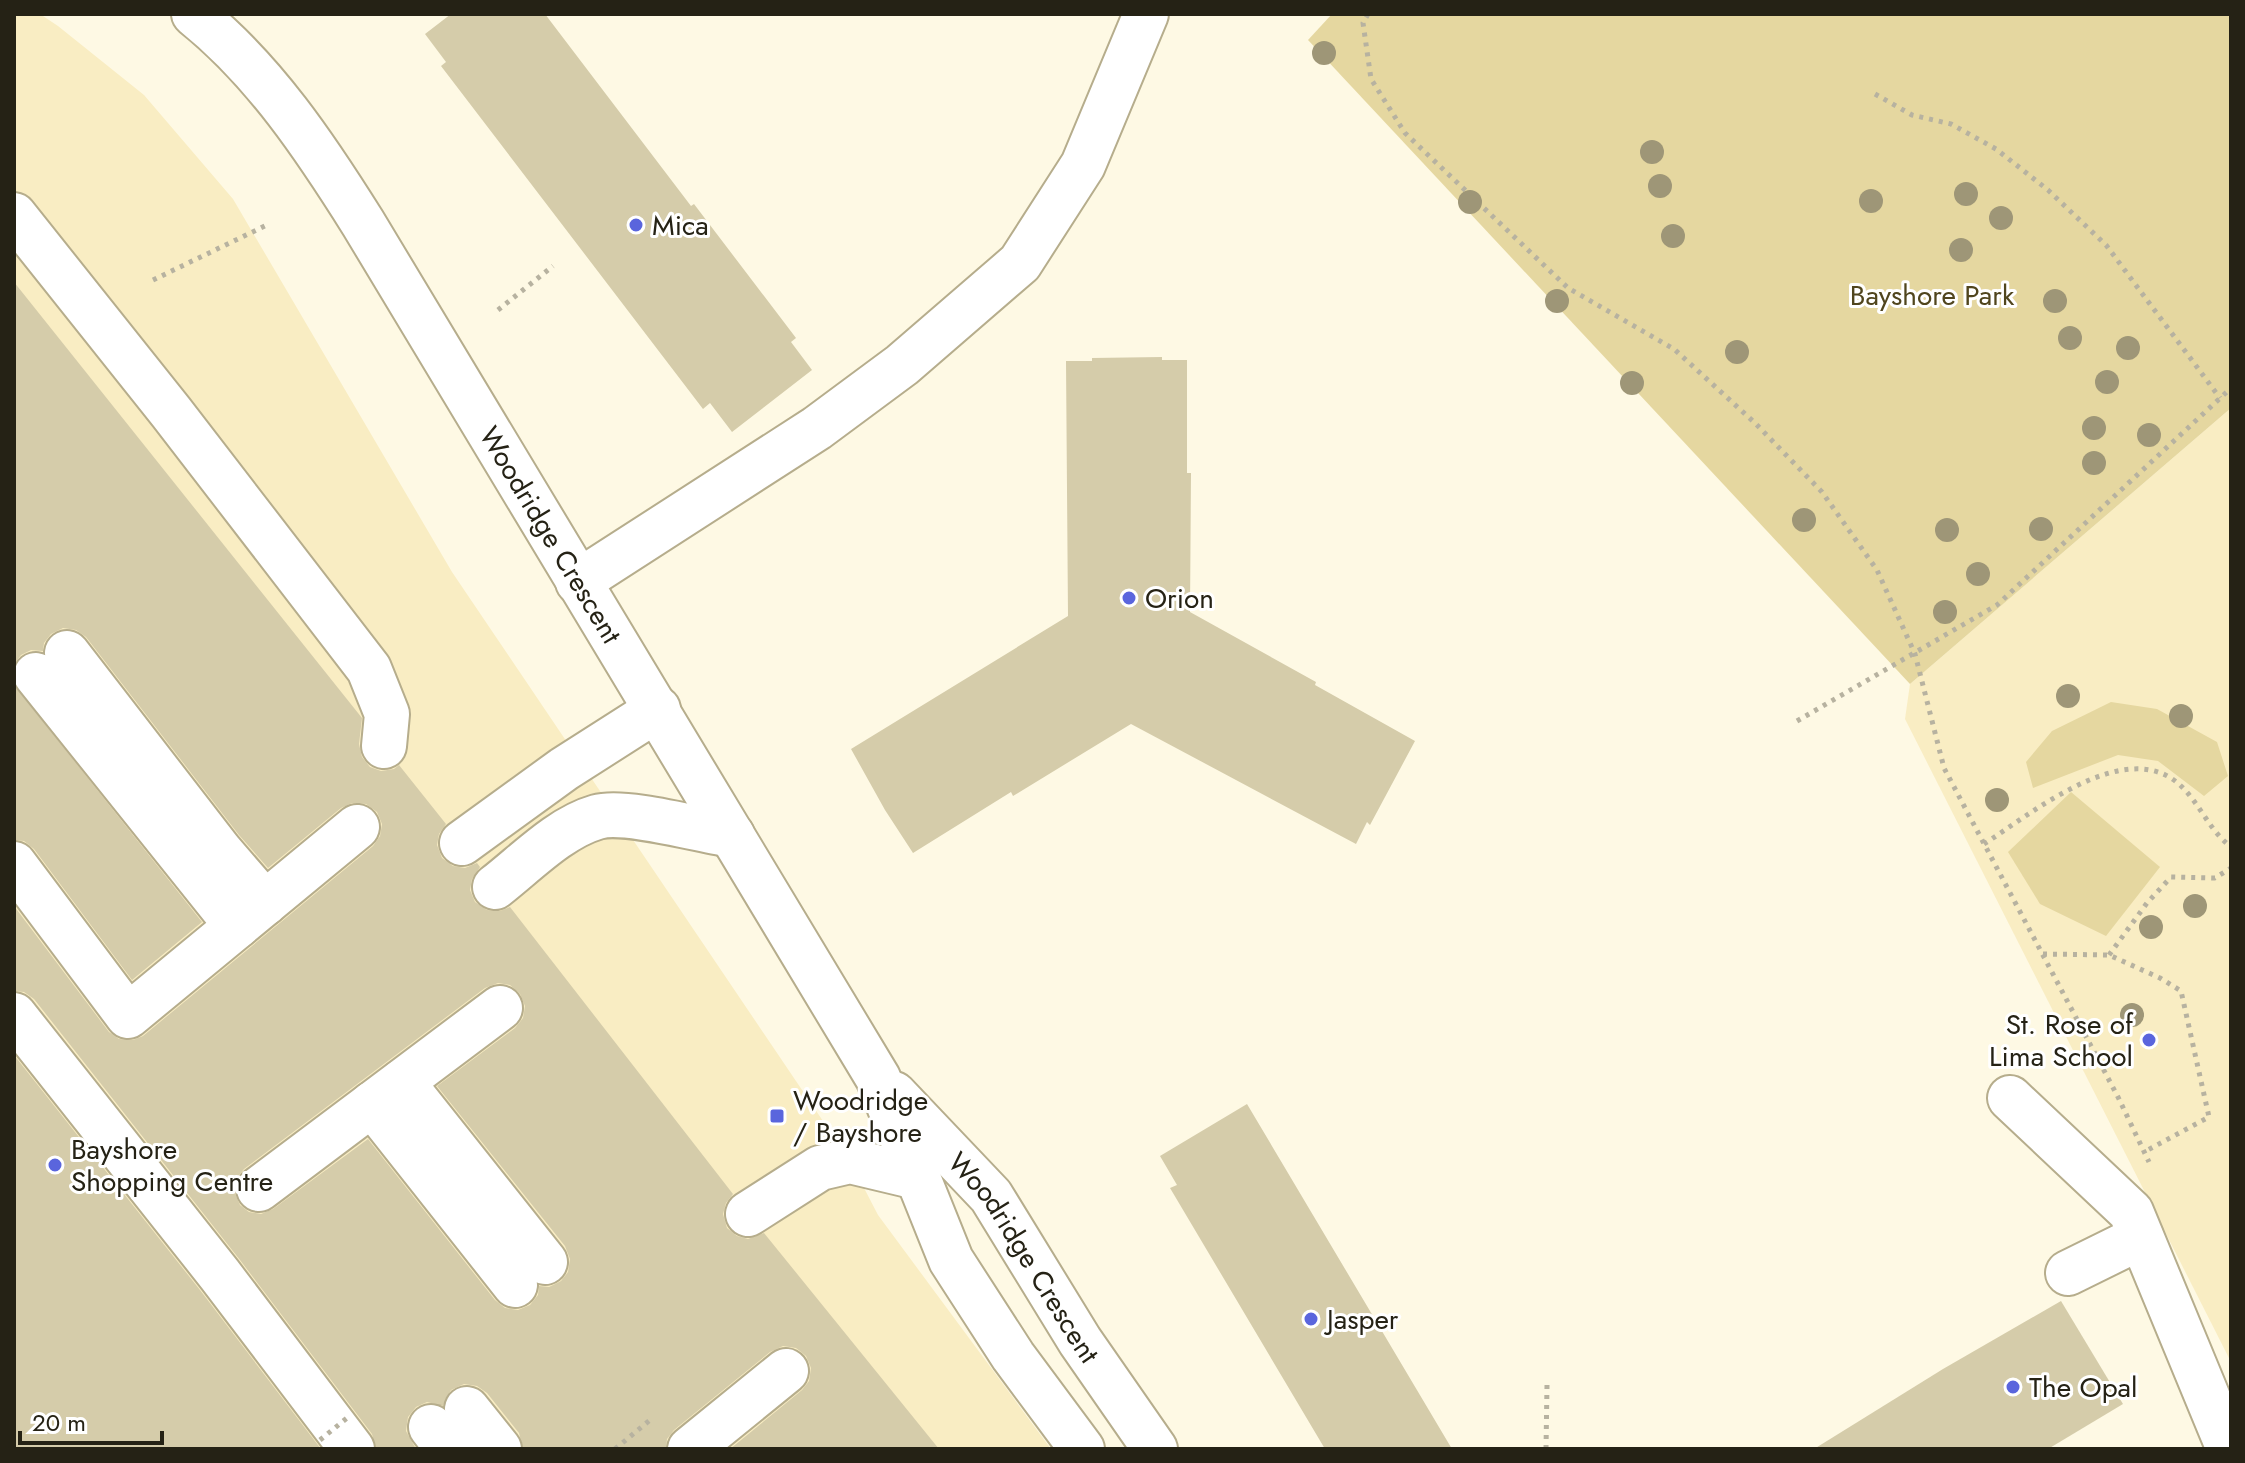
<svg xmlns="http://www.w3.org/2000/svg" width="2245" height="1463" font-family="Jost,sans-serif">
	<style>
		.built { fill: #f9edc3 }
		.green { fill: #e5d7a0 }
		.building { fill: #d5ccaa; fill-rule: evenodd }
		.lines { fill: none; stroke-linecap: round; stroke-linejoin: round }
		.minor-casing { stroke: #b6ad8c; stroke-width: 48 }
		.path { stroke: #b7b2a0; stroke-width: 5; stroke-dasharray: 4 6; stroke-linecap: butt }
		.minor { stroke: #fff; stroke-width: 44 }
		.path-bridge { stroke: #b7b2a0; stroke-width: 5; stroke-dasharray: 4 6; stroke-linecap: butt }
		.tree { fill: #9e9677 }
		.poi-dot { fill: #5a65dd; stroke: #fff; stroke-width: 3 }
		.labels { text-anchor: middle; stroke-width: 6; stroke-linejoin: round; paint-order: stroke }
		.poi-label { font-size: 28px; fill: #252215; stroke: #fff; text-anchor: start }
		.park-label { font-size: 28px; fill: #50451d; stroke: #fff }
		.street-label { font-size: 28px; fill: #252215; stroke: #fff }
	</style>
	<rect width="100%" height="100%" fill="#fef9e4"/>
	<g class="built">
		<polygon points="14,14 40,14 58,26 144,95 233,199 452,572 850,1161 878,1215 1051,1449 14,1449"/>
		<polygon points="2231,408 2231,1362 1905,719 1910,684"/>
	</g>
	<g class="green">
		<polygon points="1332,14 2231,14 2231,408 1910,684 1308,40"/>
		<polygon points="2111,702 2157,709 2217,742 2228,776 2204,796 2158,761 2118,755 2033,788 2026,762 2052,731"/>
		<polygon points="2071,792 2160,867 2106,936 2040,904 2008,852"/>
	</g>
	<g class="building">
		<polygon points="451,14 545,14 691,206 694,204 796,338 791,342 812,370 732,432 710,403 703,409 441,66 446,62 425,34"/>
		<path d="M 14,282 L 362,718 L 359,744 L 362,757 L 370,767 L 381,771 L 394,769 L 399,765 L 446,824 L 439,834 L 437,845 L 442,858 L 453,866 L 465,868 L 477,863 L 480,867 L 472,879 L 470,890 L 475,902 L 487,910 L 500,911 L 510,907 L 733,1194 L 726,1203 L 723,1214 L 727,1228 L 737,1236 L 748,1239 L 764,1233 L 939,1449 L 730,1449 L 802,1390 L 809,1381 L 811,1368 L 806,1356 L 796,1348 L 783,1346 L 770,1352 L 674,1430 L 667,1439 L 666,1449 L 523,1449 L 519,1433 L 487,1393 L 477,1386 L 464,1384 L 451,1390 L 443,1406 L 427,1402 L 416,1407 L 408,1417 L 406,1431 L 416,1449 L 376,1449 L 372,1434 L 240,1260 L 34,999 L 24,992 L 14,991 L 14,906 L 109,1032 L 119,1039 L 133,1040 L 143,1036 L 373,846 L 380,836 L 382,824 L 377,812 L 366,804 L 352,803 L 341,808 L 268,868 L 239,835 L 86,637 L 76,630 L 63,628 L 51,634 L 44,643 L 43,651 L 31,650 L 21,655 L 14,664 ZM 498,983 L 510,985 L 520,994 L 525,1006 L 523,1018 L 515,1028 L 437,1086 L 565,1246 L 570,1259 L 568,1272 L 561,1281 L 549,1287 L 539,1286 L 538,1295 L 530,1305 L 518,1310 L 505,1308 L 495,1300 L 368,1139 L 273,1209 L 261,1214 L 249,1212 L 240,1205 L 234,1191 L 236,1179 L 244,1169 L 485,988 Z"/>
		<polygon points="1162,357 1162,360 1187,360 1187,473 1191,473 1190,612 1316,682 1315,685 1415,741 1370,825 1367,822 1356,844 1131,724 1013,796 1011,792 913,853 885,810 851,749 1068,616 1066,361 1092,361 1092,358"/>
		<polygon points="14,685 202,922 132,980 34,849 24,841 14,840"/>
		<polygon points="14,1055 200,1290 321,1449 14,1449"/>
		<polygon points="1247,1104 1452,1449 1325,1449 1170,1188 1177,1185 1160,1156"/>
		<polygon points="2061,1301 2123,1404 2048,1449 1814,1449 1943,1369"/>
	</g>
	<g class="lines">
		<defs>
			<g id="minor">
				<path id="s1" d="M 194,14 C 264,70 316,148 363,223 L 878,1078 L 951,1260 L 1013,1356 L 1082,1449"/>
				<polyline points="14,215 171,412 369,669 387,714 384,746"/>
				<polyline points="578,582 817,428 902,365 1020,263 1083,165 1146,14"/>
				<polyline points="67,653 220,851 265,903"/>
				<polyline points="36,675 237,926"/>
				<polyline points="462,843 564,769 658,709"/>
				<polyline points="14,864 128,1016 357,827"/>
				<path d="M 495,887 C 526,863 559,828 597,817 C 625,809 700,830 732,835"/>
				<polyline points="14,1015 220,1275 352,1449"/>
				<polyline points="402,1082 545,1262"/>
				<path id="s2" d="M 894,1094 L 991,1196 L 1080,1341 L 1155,1449"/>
				<polyline points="2010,1098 2131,1212 2229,1449"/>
				<polyline points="372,1104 515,1285"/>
				<polyline points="259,1189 500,1008"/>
				<polyline points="748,1214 820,1168 850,1161 917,1177"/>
				<polyline points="2068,1273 2141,1237"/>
				<polyline points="467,1409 499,1449"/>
				<polyline points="431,1427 448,1449"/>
				<polyline points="690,1449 786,1371"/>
			</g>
		</defs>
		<use href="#minor" class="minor-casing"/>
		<g class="path">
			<polyline points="1368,14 1363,23 1371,79 1405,133 1568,288 1674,349 1755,423 1822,492 1877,570 1915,654 1944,768 2118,1097 2149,1162"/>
			<polyline points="1875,94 1912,115 1951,124 1996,149 2048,190 2106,245 2220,398"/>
			<polyline points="153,280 269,224"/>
			<polyline points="498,310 553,266"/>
			<polyline points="1797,721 1997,605 2231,388"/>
			<path d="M 1984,844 C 2031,814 2127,734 2181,786 C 2200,804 2209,830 2231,847"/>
			<polyline points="2043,954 2109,955 2160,978 2181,991 2209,1117 2144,1152"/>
			<polyline points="2109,955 2147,903 2171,877 2215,878 2231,868"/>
			<polyline points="615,1449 650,1420"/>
			<polyline points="1546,1449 1547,1385"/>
		</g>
		<use href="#minor" class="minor"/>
		<polyline class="path-bridge" points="320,1440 347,1418"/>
	</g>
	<g class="tree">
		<circle cx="1324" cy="53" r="12"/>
		<circle cx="1652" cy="152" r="12"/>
		<circle cx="1660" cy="186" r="12"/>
		<circle cx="1966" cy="194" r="12"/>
		<circle cx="1871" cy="201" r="12"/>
		<circle cx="1470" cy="202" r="12"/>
		<circle cx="2001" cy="218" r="12"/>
		<circle cx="1673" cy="236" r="12"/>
		<circle cx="1961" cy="250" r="12"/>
		<circle cx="1557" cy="301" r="12"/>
		<circle cx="2055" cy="301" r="12"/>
		<circle cx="2070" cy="338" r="12"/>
		<circle cx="2128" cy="348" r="12"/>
		<circle cx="1737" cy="352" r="12"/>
		<circle cx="2107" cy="382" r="12"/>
		<circle cx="1632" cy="383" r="12"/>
		<circle cx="2094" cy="428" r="12"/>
		<circle cx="2149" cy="435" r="12"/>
		<circle cx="2094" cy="463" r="12"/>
		<circle cx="1804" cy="520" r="12"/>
		<circle cx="2041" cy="529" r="12"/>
		<circle cx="1947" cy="530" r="12"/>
		<circle cx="1978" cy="574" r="12"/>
		<circle cx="1945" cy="612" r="12"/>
		<circle cx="2068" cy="696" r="12"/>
		<circle cx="2181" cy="716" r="12"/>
		<circle cx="1997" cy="800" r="12"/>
		<circle cx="2195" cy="906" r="12"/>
		<circle cx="2151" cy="927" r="12"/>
		<circle cx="2132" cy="1015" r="12"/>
	</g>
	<g class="poi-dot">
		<circle cx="636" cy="225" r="8"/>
		<circle cx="1129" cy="598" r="8"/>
		<circle cx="2149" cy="1040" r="8"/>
		<rect x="769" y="1108" width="16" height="16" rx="4"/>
		<circle cx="55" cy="1165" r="8"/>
		<circle cx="1311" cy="1319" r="8"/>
		<circle cx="2013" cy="1387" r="8"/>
	</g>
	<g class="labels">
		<g class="poi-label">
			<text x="652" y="235">Mica</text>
			<text x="1145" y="608">Orion</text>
			<text x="2133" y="1034" text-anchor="end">St. Rose of<tspan x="2133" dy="32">Lima School</tspan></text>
			<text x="793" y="1110">Woodridge<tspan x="793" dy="32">/ Bayshore</tspan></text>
			<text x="71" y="1159">Bayshore<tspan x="71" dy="32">Shopping Centre</tspan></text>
			<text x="1327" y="1329">Jasper</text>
			<text x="2029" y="1397">The Opal</text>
		</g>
		<g class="park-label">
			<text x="1932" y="305">Bayshore Park</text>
		</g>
		<g class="street-label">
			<text dy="10" stroke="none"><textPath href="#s1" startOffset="634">Woodridge Crescent</textPath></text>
			<text dy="10" stroke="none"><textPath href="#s2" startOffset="210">Woodridge Crescent</textPath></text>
		</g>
	</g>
	<rect width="2245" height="1463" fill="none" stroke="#252215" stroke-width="32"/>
	<path d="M20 1431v12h142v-12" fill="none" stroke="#252215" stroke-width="4"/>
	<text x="32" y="1431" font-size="24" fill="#252215" stroke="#ffffff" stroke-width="6" paint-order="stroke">20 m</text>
</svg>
